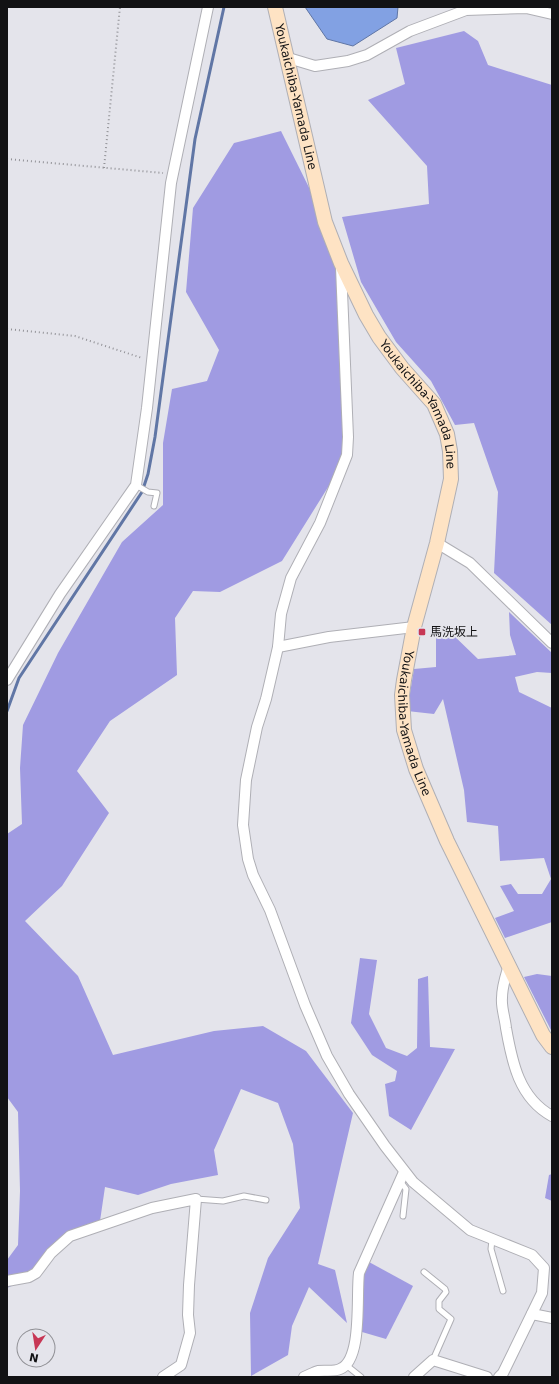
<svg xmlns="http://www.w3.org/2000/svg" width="559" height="1384" font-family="'DejaVu Sans','Noto Sans JP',sans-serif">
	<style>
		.forest { fill: #a09be2 }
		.water { fill: #82a1e3; stroke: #6076a5 }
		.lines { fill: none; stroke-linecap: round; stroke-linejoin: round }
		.stream { stroke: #6076a5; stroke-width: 3 }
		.service-casing { stroke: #afafb5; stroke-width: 7 }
		.minor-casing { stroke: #afafb5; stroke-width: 12 }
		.secondary-casing { stroke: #afafb5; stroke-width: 16 }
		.path { stroke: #929297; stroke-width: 2; stroke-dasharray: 1 3; stroke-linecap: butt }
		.service { stroke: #fff; stroke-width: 5 }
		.minor { stroke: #fff; stroke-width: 10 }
		.secondary { stroke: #fee3c4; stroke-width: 14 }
		.poi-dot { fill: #c73755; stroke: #e4e4eb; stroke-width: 1.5 }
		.labels { text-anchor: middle; stroke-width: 4; stroke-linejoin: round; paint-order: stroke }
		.street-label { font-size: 12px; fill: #121214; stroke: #e4e4eb }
		.poi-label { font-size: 12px; fill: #121214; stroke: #e4e4eb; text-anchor: start }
	</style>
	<rect width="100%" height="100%" fill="#e4e4eb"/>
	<g class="forest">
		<polygon points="464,31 478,41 488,65 552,85 552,625 494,573 498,492 474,423 455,425 431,381 396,342 361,282 342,217 429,204 427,166 368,100 405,84 396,48"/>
		<polygon points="281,131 334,238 348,297 345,460 282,561 220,592 193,591 175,618 177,675 110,721 77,771 109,813 62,886 25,921 78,976 113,1055 214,1031 263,1026 306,1051 353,1113 318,1264 335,1270 347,1323 309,1287 292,1326 288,1355 251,1376 250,1313 268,1258 300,1208 293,1144 278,1103 241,1089 214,1150 218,1175 171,1184 138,1195 105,1187 100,1221 56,1252 37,1275 7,1288 7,1260 18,1245 20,1191 18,1112 7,1097 7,834 22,824 20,768 23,725 58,653 122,542 163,505 163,443 172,389 207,381 219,350 186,292 193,208 234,143"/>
		<polygon points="509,612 552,653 552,673 537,672 515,677 519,692 552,708 552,922 505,938 495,918 514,911 500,886 511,884 518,894 542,894 551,879 544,858 500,861 498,826 467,822 464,790 443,699 434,714 407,711 414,669 436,667 436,633 448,630 478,659 516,655 510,635"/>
		<polygon points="360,958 377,960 369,1014 386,1048 407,1056 417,1048 418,979 428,976 430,1047 455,1049 411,1130 389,1116 385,1084 395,1081 397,1071 372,1055 351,1023"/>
		<polygon points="537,974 552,976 552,1032 524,977"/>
		<polygon points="552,1174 552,1201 545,1198 549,1175"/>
		<polygon points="369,1262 413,1286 386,1339 362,1332 363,1278"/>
	</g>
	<polygon class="water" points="305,7 398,7 397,18 353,46 327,39"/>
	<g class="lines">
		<polyline class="stream" points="7,711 19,678 142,492 148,474 155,437 195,139 224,7"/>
		<defs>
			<g id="service">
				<polyline points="136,485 148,492 157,493 154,506"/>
				<polyline points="400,1181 406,1189 403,1216"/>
				<polyline points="196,1199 223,1201 244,1196 266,1200"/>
				<polyline points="492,1240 491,1249 503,1291"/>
				<polyline points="424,1272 445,1289 446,1292 439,1301 439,1309 451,1319 433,1360"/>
				<polyline points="346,1365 361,1377"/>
			</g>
			<g id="minor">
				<polyline points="285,57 315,66 348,61 367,55 410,31 466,10 526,8 552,14"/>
				<polyline points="341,267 348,437 347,455 320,523 291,578 281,614 278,647 266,699 257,727 246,780 243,825 248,859 253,875 270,910 305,1005 327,1056 349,1094 385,1146 413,1182 470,1230 532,1255 544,1268 542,1293 503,1373 499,1377"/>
				<polyline points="437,543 470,563 552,643"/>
				<polyline points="278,647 329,637 414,627"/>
				<polyline points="7,680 60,594 136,485 147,408 171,183 208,7"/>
				<path d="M 509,965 C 506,975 502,986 502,998 C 501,1007 505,1018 506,1028 C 512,1062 519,1098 552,1116"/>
				<polyline points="7,1281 29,1277 36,1273 51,1253 70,1236 152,1208 196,1199 189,1285 188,1315 190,1333 181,1365 163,1377"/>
				<polyline points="532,1314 552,1318"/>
				<path d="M 304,1377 C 309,1375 314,1372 318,1371 C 325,1370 334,1372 340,1369 C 363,1360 356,1295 359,1273 L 404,1172"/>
				<polyline points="414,1377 433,1360 487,1377"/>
			</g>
			<g id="secondary">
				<path id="s1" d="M 275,7 L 325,222 L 341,263 L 366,315 L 379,337 L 402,368 L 434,404 L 447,434 L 450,451 L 451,479 L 437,543 L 414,627 L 404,680 L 402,695 L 404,730 L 416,769 L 447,841 L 543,1035 L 552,1047"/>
			</g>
		</defs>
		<use href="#service" class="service-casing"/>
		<use href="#minor" class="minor-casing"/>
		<use href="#secondary" class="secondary-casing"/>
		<g class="path">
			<polyline points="7,159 163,173"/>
			<polyline points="104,168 120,7"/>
			<polyline points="7,329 75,336 142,358"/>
		</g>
		<use href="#service" class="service"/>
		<use href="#minor" class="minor"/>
		<use href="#secondary" class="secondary"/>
	</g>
	<rect class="poi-dot" x="418" y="628" width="8" height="8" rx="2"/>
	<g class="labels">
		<g class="street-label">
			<text dy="4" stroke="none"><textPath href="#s1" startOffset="92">Youkaichiba-Yamada Line</textPath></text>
			<text dy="4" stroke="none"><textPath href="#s1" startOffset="428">Youkaichiba-Yamada Line</textPath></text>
			<text dy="4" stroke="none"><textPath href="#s1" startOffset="764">Youkaichiba-Yamada Line</textPath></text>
		</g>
		<g class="poi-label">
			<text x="430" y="636">馬洗坂上</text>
		</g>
	</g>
	<rect width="559" height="1384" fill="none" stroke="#121214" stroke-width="16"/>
	<g transform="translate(36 1348) rotate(192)"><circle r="19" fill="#e4e4eb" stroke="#909095"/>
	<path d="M0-3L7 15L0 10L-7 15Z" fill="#c73755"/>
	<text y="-6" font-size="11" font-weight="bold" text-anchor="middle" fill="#121214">N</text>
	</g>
</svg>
